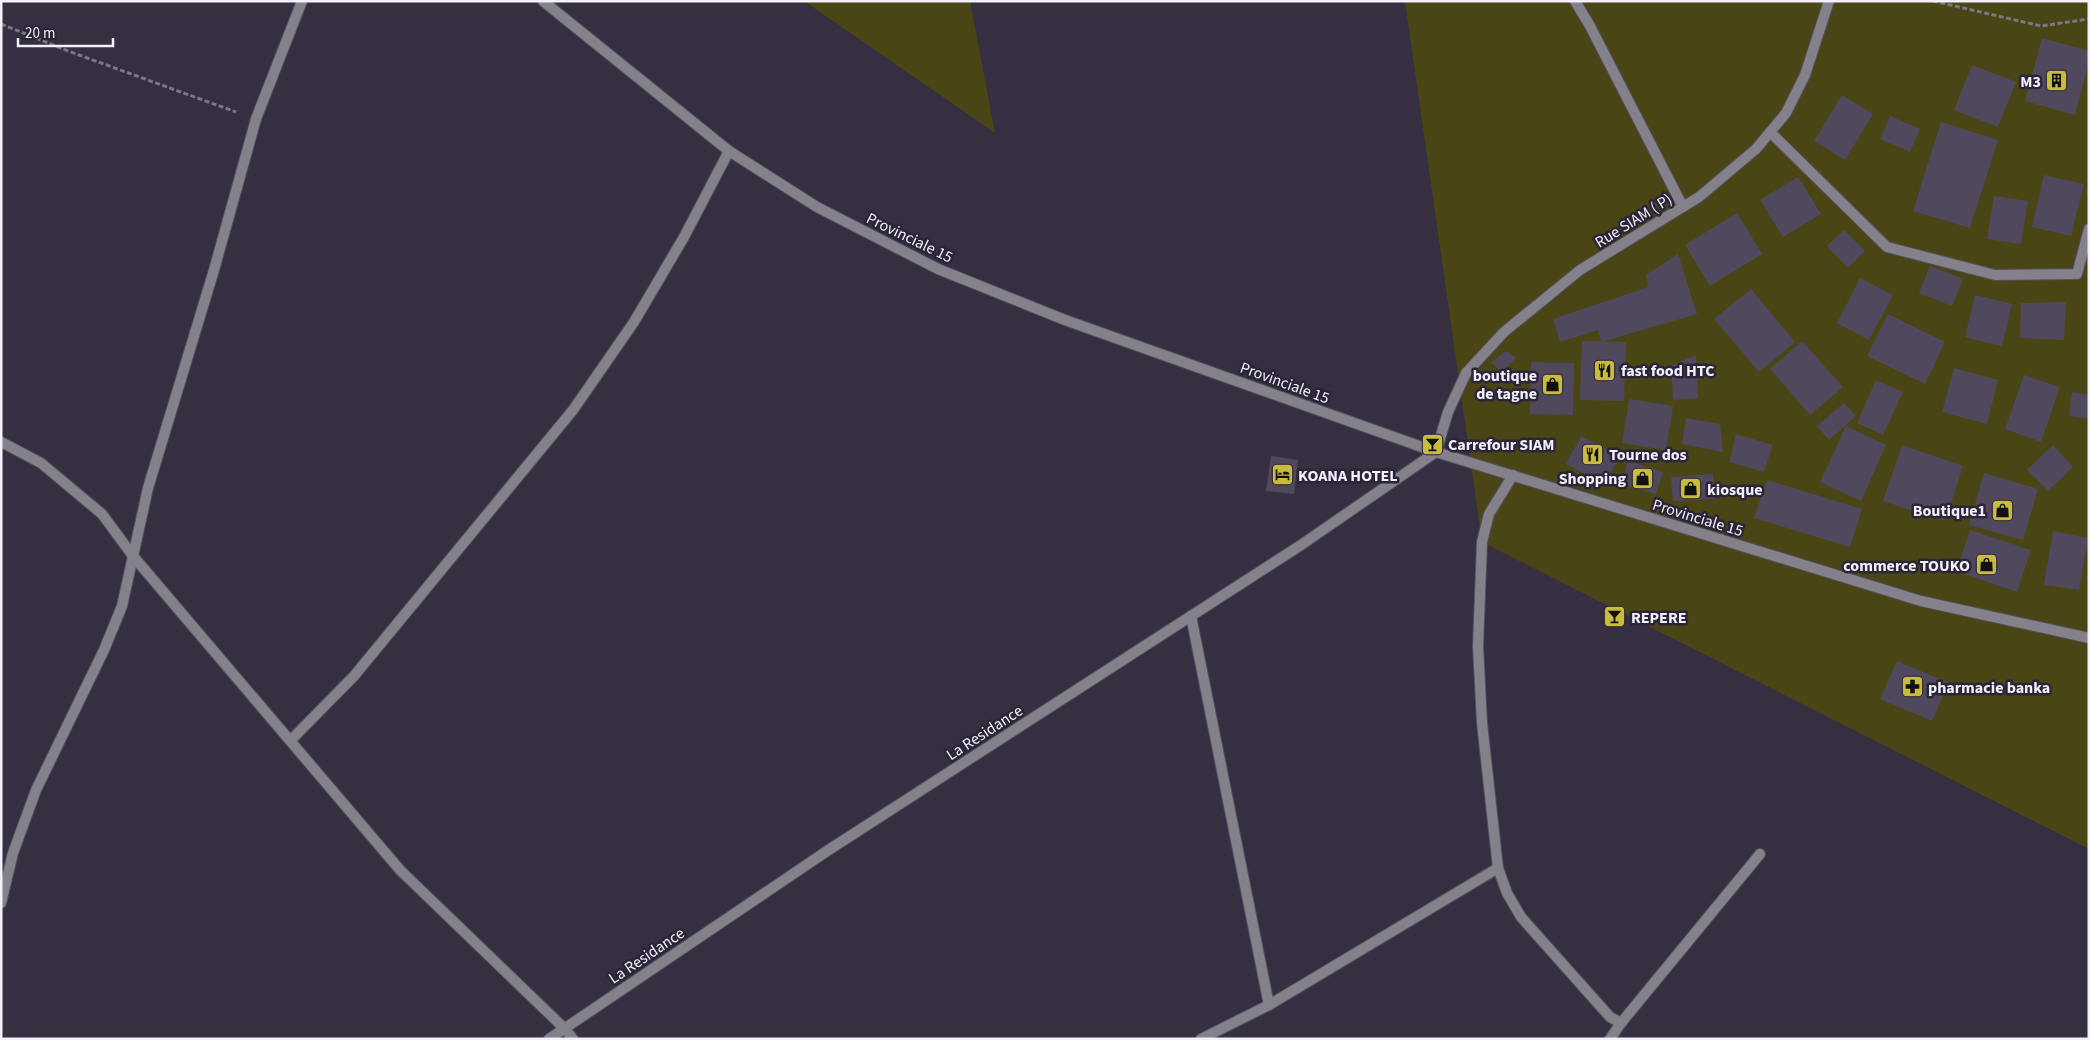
<svg xmlns="http://www.w3.org/2000/svg" width="2090" height="1040" font-family="'Source Sans 3',sans-serif">
	<style>
		.green { fill: #4a4515 }
		.building { fill: #50495d }
		.lines { fill: none; stroke-linecap: round; stroke-linejoin: round }
		.minor-casing { stroke: #534e5f; stroke-width: 12 }
		.tertiary-casing { stroke: #534e5f; stroke-width: 12 }
		.path { stroke: #7b7686; stroke-width: 3; stroke-dasharray: 5 2.5; stroke-linecap: butt }
		.minor { stroke: #84818a; stroke-width: 10 }
		.tertiary { stroke: #84818a; stroke-width: 10 }
		.labels { text-anchor: middle; stroke-width: 5; stroke-linejoin: round; paint-order: stroke }
		.poi-label { font-size: 16px; font-weight: bold; fill: #f3effb; stroke: #2b2537; text-anchor: start }
		.street-label { font-size: 16px; fill: #f3effb; stroke: #2b2537 }
	</style>
	<rect width="100%" height="100%" fill="#352f41"/>
	<g class="green">
		<polygon points="804,1 970,1 995,133"/>
		<polygon points="1405,1 2089,1 2089,849 1482,542"/>
	</g>
	<g class="building">
		<polygon points="2042,38 2089,51 2089,61 2075,115 2025,101"/>
		<polygon points="1972,65 2016,82 1998,127 1954,110"/>
		<polygon points="1842,95 1873,114 1845,160 1814,141"/>
		<polygon points="1890,116 1920,129 1910,152 1880,139"/>
		<polygon points="1941,122 1998,140 1970,228 1913,211"/>
		<polygon points="2044,175 2084,184 2071,236 2032,227"/>
		<polygon points="1798,177 1821,214 1783,237 1760,200"/>
		<polygon points="1994,196 2028,201 2021,244 1987,239"/>
		<polygon points="1737,213 1762,254 1710,286 1685,245"/>
		<polygon points="1844,230 1865,251 1848,268 1827,246"/>
		<polygon points="1678,254 1697,314 1601,342 1598,330 1560,342 1553,319 1648,287 1646,275"/>
		<polygon points="1930,266 1963,279 1952,306 1919,293"/>
		<polygon points="1860,278 1893,295 1869,340 1837,323"/>
		<polygon points="1751,289 1795,342 1759,372 1714,319"/>
		<polygon points="1975,295 2012,304 2002,346 1965,337"/>
		<polygon points="2066,302 2064,340 2020,338 2021,303"/>
		<polygon points="1888,314 1945,342 1925,384 1867,356"/>
		<polygon points="1582,341 1626,342 1624,401 1580,400"/>
		<polygon points="1802,341 1843,387 1810,415 1770,369"/>
		<polygon points="1506,351 1516,358 1502,372 1491,362"/>
		<polygon points="1696,355 1698,398 1673,400 1671,366"/>
		<polygon points="1531,362 1574,363 1573,415 1530,414"/>
		<polygon points="1954,368 1998,380 1987,424 1942,412"/>
		<polygon points="2024,375 2060,387 2041,442 2005,429"/>
		<polygon points="1876,380 1903,392 1883,435 1857,423"/>
		<polygon points="2072,392 2089,395 2089,419 2069,416"/>
		<polygon points="1629,399 1673,406 1666,450 1622,443"/>
		<polygon points="1844,403 1856,416 1829,440 1817,426"/>
		<polygon points="1686,418 1720,424 1723,452 1682,444"/>
		<polygon points="1846,426 1886,445 1861,501 1820,482"/>
		<polygon points="1736,434 1773,445 1764,472 1729,462"/>
		<polygon points="1581,436 1620,456 1605,484 1566,464"/>
		<polygon points="1902,445 1963,466 1945,521 1883,501"/>
		<polygon points="2053,445 2073,467 2048,491 2027,470"/>
		<polygon points="1271,456 1298,460 1294,494 1266,491"/>
		<polygon points="1628,461 1663,472 1656,494 1621,484"/>
		<polygon points="1984,473 2038,489 2023,540 1969,525"/>
		<polygon points="1713,474 1715,499 1673,501 1671,477"/>
		<polygon points="1767,480 1862,509 1850,547 1754,518"/>
		<polygon points="1970,530 2031,550 2017,592 1956,571"/>
		<polygon points="2053,531 2088,538 2079,590 2044,585"/>
		<polygon points="1897,661 1949,683 1932,721 1880,699"/>
	</g>
	<g class="lines">
		<defs>
			<g id="minor">
				<polyline points="1575,1 1590,26 1683,207"/>
				<polyline points="1770,132 1887,247 1995,275 2077,274 2089,229"/>
				<polyline points="1,442 41,463 102,514 133,556 400,870 565,1029 573,1039"/>
				<polyline points="1436,452 1448,412 1466,373 1504,332 1580,270 1699,197 1756,149 1786,113 1805,75 1829,1"/>
				<polyline points="1513,475 1489,514 1482,542 1478,646 1482,723 1498,868 1507,893 1521,917 1610,1017 1621,1023 1610,1039"/>
				<polyline points="1191,616 1269,1005"/>
				<polyline points="291,740 354,676 573,410 634,322 684,237 729,151"/>
				<polyline points="1,903 13,853 36,790 104,650 122,606 148,488 214,270 256,119 302,1"/>
				<polyline points="1621,1023 1760,854"/>
				<polyline points="1201,1039 1269,1005 1498,868"/>
			</g>
			<g id="tertiary">
				<polyline points="543,1 729,151 817,207 938,269 1065,320 1436,452 1921,601 2089,638"/>
				<polyline points="549,1039 827,851 1301,545 1436,452"/>
			</g>
		</defs>
		<use href="#minor" class="minor-casing"/>
		<use href="#tertiary" class="tertiary-casing"/>
		<g class="path">
			<polyline points="1933,1 2041,26 2089,19"/>
			<polyline points="1,24 68,51 236,112"/>
		</g>
		<use href="#minor" class="minor"/>
		<use href="#tertiary" class="tertiary"/>
	</g>
	<defs>
		<symbol id="building-square" viewBox="-11 -11 22 22"><rect x="-9" y="-9" width="18" height="18" rx="4" fill="#c9bb3b" stroke="#2b2537"/><path d="M-4-6H4V6H1V3H-1V6H-4ZM-2.5-4.3h1.7v1.8h-1.7ZM.8-4.3h1.7v1.8H.8ZM-2.5-1h1.7V.8h-1.7ZM.8-1h1.7V.8H.8Z" fill="#111"/></symbol>
		<symbol id="restaurant-square" viewBox="-11 -11 22 22"><rect x="-9" y="-9" width="18" height="18" rx="4" fill="#c9bb3b" stroke="#2b2537"/><path d="M-5-6h1v4h1v-4h1v4h1v-4h1v5L-1.5 .5V6h-2V.5L-5-1ZM5-6V6H3V1.5H1.5Q1.5-4 5-6Z" fill="#111"/></symbol>
		<symbol id="shop-square" viewBox="-11 -11 22 22"><rect x="-9" y="-9" width="18" height="18" rx="4" fill="#c9bb3b" stroke="#2b2537"/><path d="M-5-2.5h2.3a2.7 3.5 0 0 1 5.4 0H5L5.5 6h-11ZM-1.5-2.5h3a1.5 2.3 0 0 0-3 0Z" fill="#111"/></symbol>
		<symbol id="bar-square" viewBox="-11 -11 22 22"><rect x="-9" y="-9" width="18" height="18" rx="4" fill="#c9bb3b" stroke="#2b2537"/><path d="M-6-5H6L.8 .8V4.5H3.5V6h-7V4.5H-.8V.8Z" fill="#111"/></symbol>
		<symbol id="hotel-square" viewBox="-11 -11 22 22"><rect x="-9" y="-9" width="18" height="18" rx="4" fill="#c9bb3b" stroke="#2b2537"/><path d="M-6-4.5h1.5V1H6V5H4.5V3h-9V5H-6ZM-4 0a1.8 1.8 0 1 1 3.6 0ZM.5 0V-2.5h3Q6-2.5 6 0Z" fill="#111"/></symbol>
		<symbol id="pharmacy-square" viewBox="-11 -11 22 22"><rect x="-9" y="-9" width="18" height="18" rx="4" fill="#c9bb3b" stroke="#2b2537"/><path d="M-2-6h4v4h4v4h-4v4h-4v-4h-4v-4h4Z" fill="#111"/></symbol>
	</defs>
	<g fill-rule="evenodd">
		<use href="#building-square" x="2044" y="68" width="25" height="25"/>
		<use href="#restaurant-square" x="1592" y="358" width="25" height="25"/>
		<use href="#shop-square" x="1540" y="372" width="25" height="25"/>
		<use href="#bar-square" x="1420" y="432" width="25" height="25"/>
		<use href="#restaurant-square" x="1580" y="442" width="25" height="25"/>
		<use href="#hotel-square" x="1270" y="462" width="25" height="25"/>
		<use href="#shop-square" x="1630" y="466" width="25" height="25"/>
		<use href="#shop-square" x="1678" y="476" width="25" height="25"/>
		<use href="#shop-square" x="1990" y="498" width="25" height="25"/>
		<use href="#shop-square" x="1974" y="552" width="25" height="25"/>
		<use href="#bar-square" x="1602" y="604" width="25" height="25"/>
		<use href="#pharmacy-square" x="1900" y="674" width="25" height="25"/>
	</g>
	<g class="labels">
		<g class="poi-label">
			<text x="2041" y="87" text-anchor="end">M3</text>
			<text x="1621" y="376">fast food HTC</text>
			<text x="1537" y="381" text-anchor="end">boutique<tspan x="1537" dy="18">de tagne</tspan></text>
			<text x="1448" y="450">Carrefour SIAM</text>
			<text x="1609" y="460">Tourne dos</text>
			<text x="1298" y="481">KOANA HOTEL</text>
			<text x="1626" y="484" text-anchor="end">Shopping</text>
			<text x="1707" y="495">kiosque</text>
			<text x="1986" y="516" text-anchor="end">Boutique1</text>
			<text x="1970" y="571" text-anchor="end">commerce TOUKO</text>
			<text x="1631" y="623">REPERE</text>
			<text x="1928" y="693">pharmacie banka</text>
		</g>
		<g class="street-label">
			<text transform="translate(1633 220) rotate(-32)" y="6">Rue SIAM ( P)</text>
			<text transform="translate(910 237) rotate(26)" y="6">Provinciale 15</text>
			<text transform="translate(1285 382) rotate(20)" y="6">Provinciale 15</text>
			<text transform="translate(1698 517) rotate(17)" y="6">Provinciale 15</text>
			<text transform="translate(984 732) rotate(-33)" y="6">La Residance</text>
			<text transform="translate(646 955) rotate(-34)" y="6">La Residance</text>
		</g>
	</g>
	<rect width="2090" height="1040" fill="none" stroke="#f3effb" stroke-width="5"/>
	<path d="M18 38v8h95v-8" fill="none" stroke="#f3effb" stroke-width="2.5"/>
	<text x="25" y="38" font-size="15" fill="#f3effb" stroke="#2b2537" stroke-width="4" paint-order="stroke">20 m</text>
</svg>
